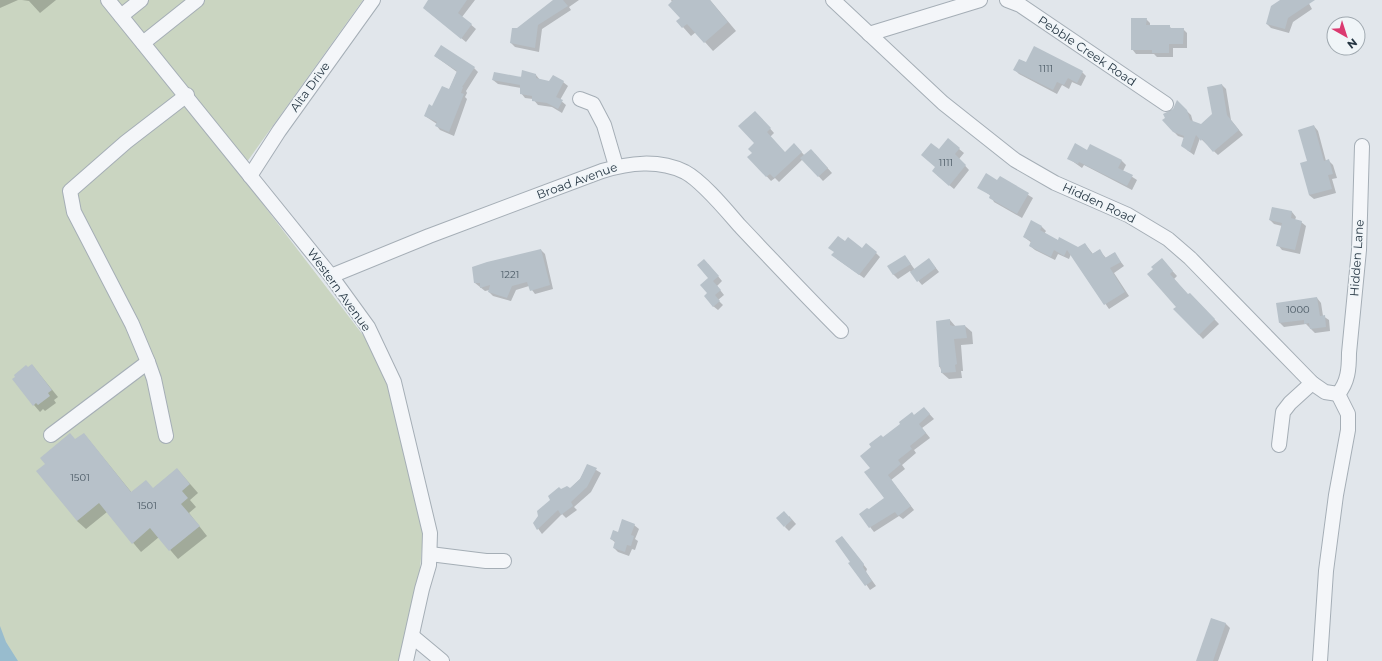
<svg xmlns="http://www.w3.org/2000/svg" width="1382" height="661" font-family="Montserrat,sans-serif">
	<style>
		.green { fill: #cad5c1 }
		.water { fill: #98bcce }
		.shadow { fill: #0003 }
		.building { fill: #b7c1c9 }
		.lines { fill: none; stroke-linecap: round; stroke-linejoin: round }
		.minor-casing { stroke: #a5aeb6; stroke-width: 16 }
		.minor { stroke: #f4f6f9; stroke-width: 14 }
		.labels { text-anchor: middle; stroke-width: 3.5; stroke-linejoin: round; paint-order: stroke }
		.number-label { font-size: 10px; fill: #4b5a65 }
		.street-label { font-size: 12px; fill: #273744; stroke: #f0f5f8 }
	</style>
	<rect width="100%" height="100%" fill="#e1e6eb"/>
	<polygon class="green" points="0,0 363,0 239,173 366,339 387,384 424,527 420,569 401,661 0,661"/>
	<polygon class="water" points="0,626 6,642 18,661 0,661"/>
	<g class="shadow">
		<polygon points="0,0 18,0 0,8"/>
		<polygon points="22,0 56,0 40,13 29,1"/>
		<polygon points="430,0 475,0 462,17 476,29 466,42 424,8"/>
		<polygon points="555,0 579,0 569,7 571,10 542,29 539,52 515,47 511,43 517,29"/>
		<polygon points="671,0 710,0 736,31 713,51 696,32 691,36 683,27 681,18"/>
		<polygon points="1282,0 1307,0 1312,9 1293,22 1289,33 1271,28 1267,24"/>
		<polygon points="1146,19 1150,23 1150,26 1169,26 1172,29 1183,29 1187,33 1187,48 1173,48 1173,57 1157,57 1154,54 1136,54 1132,49"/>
		<polygon points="435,56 474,68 478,72 466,91 467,93 465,97 467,99 454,136 440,130 436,125 437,124 425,116 449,90 457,72"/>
		<polygon points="1026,63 1082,72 1086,76 1081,86 1072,82 1069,89 1062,85 1057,94 1019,74 1015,70"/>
		<polygon points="536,75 540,80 549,82 563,82 568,86 560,100 566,105 562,113 552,107 538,105 533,99 525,98 521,93 521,88 498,84 493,80"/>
		<polygon points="1222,85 1226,89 1231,120 1243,135 1218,155 1200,138 1194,155 1187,150 1184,138 1178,136 1174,132 1174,110 1177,102 1191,115 1193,122 1201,125 1213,115"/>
		<polygon points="759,116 774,133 770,137 785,153 794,144 805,156 815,154 832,173 823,181 803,159 779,182 775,178 771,181 749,157 753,153"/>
		<polygon points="1314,126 1318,131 1326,161 1329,161 1333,165 1337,178 1332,179 1336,193 1314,199 1309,195 1308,162"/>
		<polygon points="948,140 964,153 959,159 969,170 954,189 937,175 936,167 939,151"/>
		<polygon points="1088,151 1122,161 1126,165 1123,171 1137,180 1132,190 1084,165 1082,168 1068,158"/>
		<polygon points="1000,177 1033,198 1022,218 994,202 991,196 979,187 998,181"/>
		<polygon points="1272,208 1292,212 1296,217 1295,220 1301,222 1306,226 1300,254 1282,250 1278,245 1282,226 1274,224 1270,220"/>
		<polygon points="1032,222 1042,227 1046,231 1044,234 1059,241 1078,248 1085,244 1093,254 1099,250 1106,258 1114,253 1124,266 1114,273 1129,296 1109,309 1071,254 1069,259 1058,254 1055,260 1035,250 1030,246 1032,243 1024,237"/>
		<polygon points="845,243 862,250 876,253 880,257 864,278 837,259"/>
		<polygon points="541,250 545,254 553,289 535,294 529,286 516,290 511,301 493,296 489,292 490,290 485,291 475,283"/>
		<polygon points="905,256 915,270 929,259 939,272 922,285 910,271 898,279 893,274"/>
		<polygon points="708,264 722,281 717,286 724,295 718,300 723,305 718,310 713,306 709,293"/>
		<polygon points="1166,264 1177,276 1174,279 1188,295 1190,294 1219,324 1203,339 1174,309 1177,307"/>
		<polygon points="1317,298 1321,303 1323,316 1329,320 1330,331 1315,333 1306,324 1284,327 1280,323 1277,304"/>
		<polygon points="950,320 956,327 965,326 972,332 973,344 961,345 963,371 961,371 962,378 949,379 942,373 940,367"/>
		<polygon points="32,365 58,397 54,400 56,403 45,411 43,409 40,412 34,405 28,368"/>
		<polygon points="924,408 934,419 922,428 930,438 914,450 916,453 902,465 905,469 891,480 914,510 903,519 899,516 874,532 860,514 869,511 885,499 871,468 883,438"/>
		<polygon points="84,434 132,493 153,489 177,469 198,493 190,500 196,507 189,513 207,536 178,559 159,537 141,552 107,512 86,529 77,521 76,440"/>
		<polygon points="588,465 601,473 591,492 574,507 577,510 566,518 562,514 542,534 534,523 561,490 570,489 580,479"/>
		<polygon points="789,516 796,524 789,531 785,527"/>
		<polygon points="634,525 639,529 635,539 638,541 635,550 632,549 629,556 618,552 614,548 616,543 611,539 618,533"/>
		<polygon points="842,537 867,569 866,572 876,586 870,590 851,562"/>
		<polygon points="1212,619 1226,624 1230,628 1218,661 1197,661"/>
	</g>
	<g class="building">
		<polygon points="428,0 467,0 458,13 472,24 461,39 423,8"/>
		<polygon points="553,0 563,0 568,6 538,25 535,48 510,43 512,28 517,28"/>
		<polygon points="673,0 710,0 728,22 704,43 687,24 682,28 676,21 680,18 668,5"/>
		<polygon points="1280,0 1315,0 1288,18 1285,29 1266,24 1271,6"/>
		<polygon points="1131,18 1147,18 1146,25 1170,25 1170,28 1184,28 1183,44 1169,44 1169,53 1152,53 1152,50 1131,50"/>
		<polygon points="441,45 475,67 462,87 463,87 461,93 464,94 449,132 435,126 437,122 424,116 429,104 432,106 442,86 449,89 457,71 434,56"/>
		<polygon points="1034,46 1083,71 1077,83 1068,78 1064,85 1057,82 1053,90 1013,70 1019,59 1026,62"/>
		<polygon points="522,70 536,74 536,78 549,81 553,75 564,81 556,97 563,100 558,109 547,103 532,101 532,96 520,94 520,85 492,80 494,72 521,77"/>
		<polygon points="1222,84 1227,115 1239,130 1213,152 1202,139 1201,141 1196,135 1190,152 1181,146 1184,136 1173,132 1162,120 1165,118 1163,114 1173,109 1177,100 1187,110 1190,120 1201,124 1212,114 1207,87"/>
		<polygon points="755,111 771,128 767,132 785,152 794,143 802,152 774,178 770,174 766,177 747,157 752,153 748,149 754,143 738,126"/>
		<polygon points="1314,125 1324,161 1329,159 1333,174 1328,175 1332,189 1309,195 1300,163 1307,161 1298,130"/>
		<polygon points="948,138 960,148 955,154 966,165 949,186 932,171 935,167 921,155 931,143 939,149"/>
		<polygon points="1075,143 1087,150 1090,144 1122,160 1118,168 1133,175 1127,186 1079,162 1078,164 1067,159"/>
		<polygon points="811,149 828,168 818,177 800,158"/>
		<polygon points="986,173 997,180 1000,176 1029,193 1017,214 989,198 990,195 977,188"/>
		<polygon points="1272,207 1292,211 1291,218 1302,221 1295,250 1276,246 1282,223 1269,220"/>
		<polygon points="1031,220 1042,226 1040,230 1058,240 1059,237 1078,247 1085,243 1092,254 1100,249 1105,258 1115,252 1121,262 1110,268 1125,292 1104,305 1067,250 1064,256 1054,250 1051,257 1029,246 1031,241 1023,237"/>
		<polygon points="838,236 845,241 848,237 862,248 866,243 877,252 859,275 831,255 834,252 828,248"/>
		<polygon points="541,249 550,285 530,291 527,282 512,286 507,298 488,292 490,285 480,288 480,283 474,283 472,267 487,262"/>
		<polygon points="905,255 911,264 893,275 887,266"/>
		<polygon points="929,258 936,268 917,282 910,272"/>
		<polygon points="1162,258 1173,271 1170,274 1188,294 1190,293 1215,319 1199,335 1173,309 1176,307 1147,274 1153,269 1151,267"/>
		<polygon points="704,259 719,276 713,281 721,290 715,295 720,301 713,307 704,296 707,293 700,285 708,278 697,265"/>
		<polygon points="1317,297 1320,316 1325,315 1326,327 1310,329 1309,323 1304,324 1304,320 1279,323 1276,303"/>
		<polygon points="950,319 950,325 953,326 965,325 967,338 954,339 957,364 955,365 956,372 941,373 941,367 939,367 936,321"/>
		<polygon points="32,364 52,390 48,393 50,396 38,405 36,403 33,406 12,379 15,377 14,375 26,365 28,367"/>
		<polygon points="924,407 930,414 919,424 926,433 910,446 912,449 898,460 901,464 888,475 911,506 898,516 895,512 869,528 859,514 867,508 869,509 884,498 864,472 870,468 860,456 871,447 869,444 881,435 883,437 900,424 899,422 912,412 914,415"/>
		<polygon points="70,433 75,439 84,433 131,492 146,480 153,488 177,468 190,484 182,491 188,498 181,504 200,526 169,551 150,528 132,544 99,503 77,521 36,471 45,464 40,458"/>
		<polygon points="587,464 597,468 587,487 571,502 573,506 561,515 558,510 537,530 533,523 538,516 537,511 550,500 548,496 559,487 561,489 567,486 570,488 580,479"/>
		<polygon points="784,511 792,520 784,527 776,518"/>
		<polygon points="622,519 635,524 631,535 634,536 631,546 627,545 625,552 613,548 615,541 610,539 613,530 618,532"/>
		<polygon points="842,536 864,564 863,567 872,581 865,586 848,563 850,562 835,541"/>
		<polygon points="1211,618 1226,623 1213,661 1196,661"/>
	</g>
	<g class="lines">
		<defs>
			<g id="minor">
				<polyline points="108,0 331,276 368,327 394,382 430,533 429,565 422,589 406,661"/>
				<path d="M 833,0 L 943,103 L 1015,160 L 1055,183 L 1128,215 L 1168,239 L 1190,258 L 1312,383 L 1325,392 L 1338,394 C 1348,382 1349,369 1349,353 L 1359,250 L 1362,146"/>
				<polyline points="1007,0 1020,5 1166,104"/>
				<polyline points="121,16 141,0"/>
				<polyline points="869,34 980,0"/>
				<polyline points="143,43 197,0"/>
				<polyline points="580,99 593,104 604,125 616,166"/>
				<polyline points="250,176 279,131 373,0"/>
				<path d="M 331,276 L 429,236 L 602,171 C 629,163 658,159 685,172 C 702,181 726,210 739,225 C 773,261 806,296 841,331"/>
				<polyline points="51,435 148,362"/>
				<polyline points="166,436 154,379 148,362 132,324 74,212 70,191 126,142 187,95"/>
				<polyline points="1279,445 1283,412 1290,403 1312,383"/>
				<polyline points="430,554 486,561 504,561"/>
				<polyline points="412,636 442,661"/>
				<polyline points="1320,661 1326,571 1336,495 1348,430 1348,414 1338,394"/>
			</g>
		</defs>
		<use href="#minor" class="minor-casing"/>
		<use href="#minor" class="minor"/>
	</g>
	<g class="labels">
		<g class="number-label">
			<text x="1046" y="72">1111</text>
			<text x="946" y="166">1111</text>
			<text x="510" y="278">1221</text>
			<text x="1298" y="313">1000</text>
			<text x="80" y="481">1501</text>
			<text x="147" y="509">1501</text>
		</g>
		<g class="street-label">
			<text transform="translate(1087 51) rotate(34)" y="4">Pebble Creek Road</text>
			<text transform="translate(310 87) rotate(-54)" y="4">Alta Drive</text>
			<text transform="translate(577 181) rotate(-20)" y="4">Broad Avenue</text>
			<text transform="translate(1099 203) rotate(25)" y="4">Hidden Road</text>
			<text transform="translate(1357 258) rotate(-86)" y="4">Hidden Lane</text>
			<text transform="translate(339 290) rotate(54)" y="4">Western Avenue</text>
		</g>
	</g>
	<g transform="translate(1346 36) rotate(141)"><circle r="19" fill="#f0f5f8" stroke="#a0a9b0"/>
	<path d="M0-3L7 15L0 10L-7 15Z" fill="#db3a70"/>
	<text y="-6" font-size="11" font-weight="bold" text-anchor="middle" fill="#273744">N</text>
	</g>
</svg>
